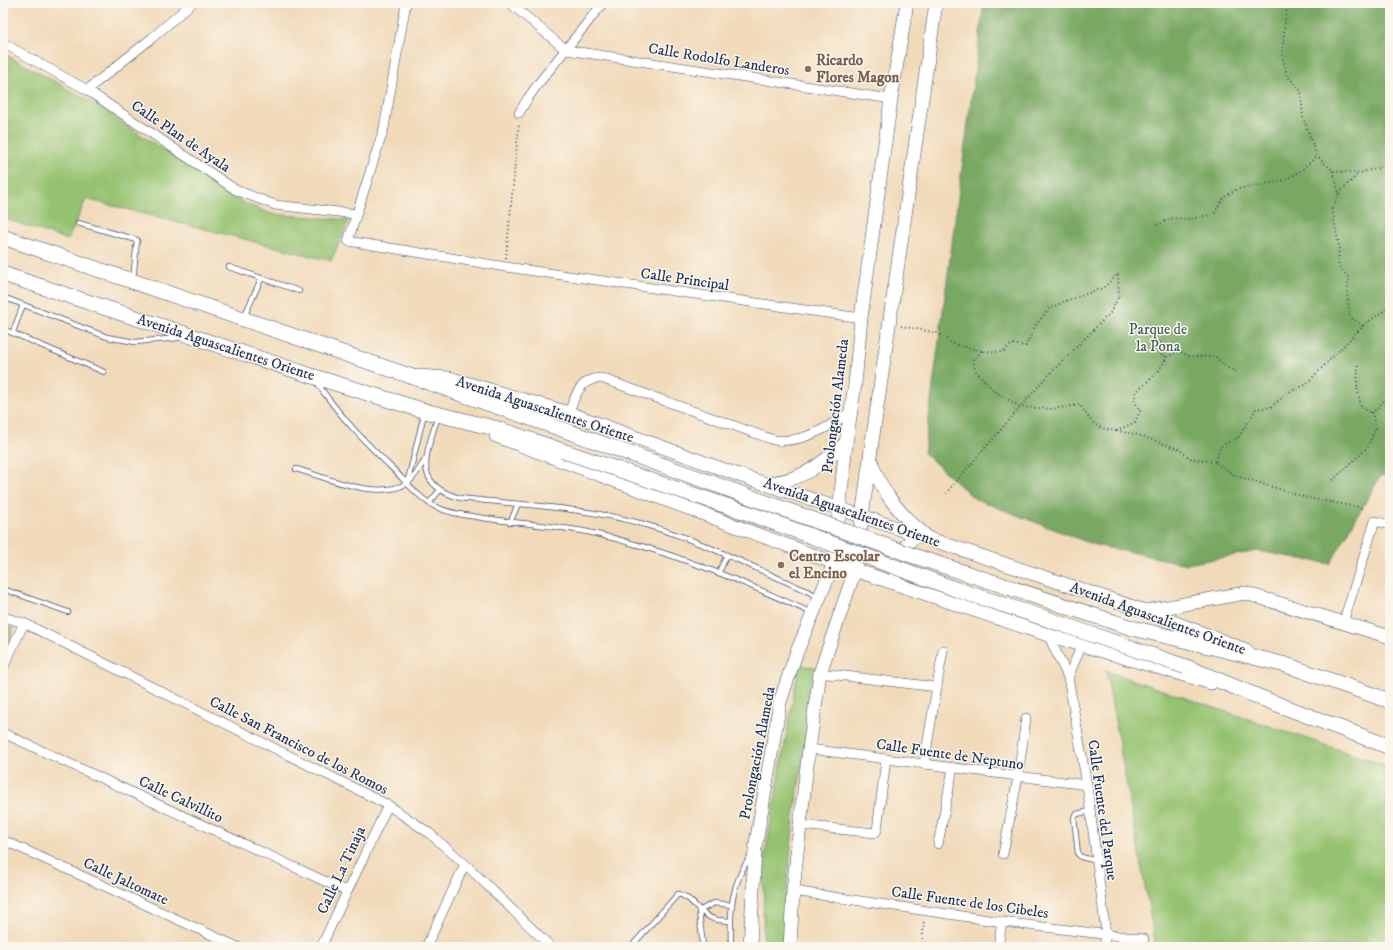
<svg xmlns="http://www.w3.org/2000/svg" width="1393" height="950" font-family="'IM FELL DW Pica',serif">
	<style>
		.green { fill: #95c270; stroke: #587867 }
		.forest { fill: #78a862; stroke: #4a6c60 }
		.lines { fill: none; stroke-linecap: round; stroke-linejoin: round }
		.lane-casing { stroke: #3b496c; stroke-width: 6 }
		.street-casing { stroke: #3b496c; stroke-width: 10 }
		.secondary-casing { stroke: #3b496c; stroke-width: 14 }
		.primary-casing { stroke: #3b496c; stroke-width: 16 }
		.path { stroke: #3b496c; stroke-width: 2; stroke-dasharray: 1 3; stroke-linecap: butt }
		.lane { stroke: #fff; stroke-width: 4.5 }
		.street { stroke: #fff; stroke-width: 9 }
		.secondary { stroke: #fff; stroke-width: 13 }
		.primary { stroke: #fff; stroke-width: 15 }
		.primary-bridge-casing { stroke: #3b496c; stroke-width: 16; stroke-linecap: butt }
		.primary-bridge { stroke: #fff; stroke-width: 15 }
		.education-dot { fill: #8d6e63; stroke: #fbf7ec; stroke-width: 1.5 }
		.labels { text-anchor: middle; stroke-width: 3; stroke-linejoin: round; paint-order: stroke }
		.street-label { font-size: 15px; fill: #1b2f5e; stroke: #fbf7ec }
		.education-label { font-size: 15px; font-weight: bold; fill: #785e54; stroke: #fbf7ec; text-anchor: start }
		.park-label { font-size: 15px; fill: #405b63; stroke: #fbf7ec }
	</style>
	<rect width="100%" height="100%" fill="#fbf7ec"/>
	<filter id="ink" filterUnits="userSpaceOnUse"><feTurbulence type="fractalNoise" baseFrequency=".025" numOctaves="2"/><feDisplacementMap in="SourceGraphic" scale="8" xChannelSelector="R" yChannelSelector="G"/><feConvolveMatrix kernelMatrix="1 2 1 2 8 2 1 2 1" color-interpolation-filters="sRGB"/></filter>
	<filter id="wash" filterUnits="userSpaceOnUse"><feTurbulence type="fractalNoise" baseFrequency=".012" numOctaves="4" result="noise"/><feDisplacementMap in="SourceGraphic" scale="16" xChannelSelector="R" yChannelSelector="G"/><feGaussianBlur stdDeviation="0.9" result="paint"/><feColorMatrix in="noise" values="0 0 0 0 0 0 0 0 0 0 0 0 0 0 0 0 0 1.4 0 .05"/><feComposite in="paint" operator="in"/></filter>
	<g filter="url(#wash)">
		<rect width="100%" height="100%" fill="#f1daba"/>
		<g class="green">
			<polygon points="3,53 90,101 240,201 272,214 349,220 331,261 86,199 68,240 3,218"/>
			<polygon points="3,626 14,628 3,654"/>
			<polygon points="799,665 818,668 795,808 787,885 783,947 763,947 764,860"/>
			<polygon points="1106,671 1390,767 1390,947 1156,947"/>
		</g>
		<polygon class="forest" points="984,3 1390,3 1390,473 1380,477 1330,564 1258,551 1187,564 1095,545 975,499 924,453"/>
	</g>
	<g filter="url(#ink)">
		<g class="lines">
			<defs>
				<g id="lane">
					<polyline points="78,223 137,240 133,280"/>
					<polyline points="229,267 299,291"/>
					<polyline points="3,297 107,337 135,342 179,338"/>
					<polyline points="244,317 261,279"/>
					<polyline points="3,329 104,372"/>
					<polyline points="13,332 23,305"/>
					<path d="M 316,381 C 338,415 366,443 395,471 C 408,484 420,499 436,507 C 449,513 463,515 477,517 C 513,523 552,525 588,532 C 665,549 740,580 812,613"/>
					<path d="M 438,416 C 427,453 410,484 460,498 C 521,505 584,507 643,524 C 704,541 760,571 818,596"/>
					<path d="M 296,469 C 328,478 375,500 406,484 C 413,481 420,467 425,460"/>
					<polyline points="408,480 424,414"/>
					<polyline points="429,503 440,490"/>
					<polyline points="510,523 518,504"/>
					<polyline points="718,574 727,555"/>
					<polyline points="3,589 68,612"/>
					<polyline points="1090,811 1077,814 1074,817 1078,854 1081,857 1097,861"/>
					<polyline points="699,911 703,947"/>
					<polyline points="699,911 714,903 731,905"/>
					<path d="M 631,947 L 678,894 C 693,897 699,915 714,919 C 719,921 725,920 730,921"/>
					<path d="M 731,947 C 730,911 730,886 751,855"/>
				</g>
				<g id="street">
					<polyline points="406,3 384,128 348,241 506,267 861,318"/>
					<polyline points="510,3 566,50 891,99"/>
					<polyline points="3,43 87,90 236,190 275,205 356,214"/>
					<polyline points="87,90 152,38 192,3"/>
					<polyline points="519,113 528,98 538,84 603,3"/>
					<path d="M 569,413 C 575,395 580,379 601,378 L 774,440 C 801,444 830,427 851,411"/>
					<polyline points="3,617 24,623 388,805 429,833 465,864 551,947"/>
					<polyline points="1343,623 1375,521 1390,525"/>
					<polyline points="1048,635 1068,677 1087,785 1106,933 1104,947"/>
					<polyline points="3,668 24,623"/>
					<polyline points="820,673 937,687"/>
					<polyline points="1068,677 1082,645"/>
					<polyline points="3,733 346,891"/>
					<polyline points="809,749 1087,785"/>
					<polyline points="924,764 943,650"/>
					<polyline points="800,825 875,833 877,830 886,759"/>
					<polyline points="3,840 238,947"/>
					<polyline points="938,844 953,768"/>
					<polyline points="1003,854 1018,777 1026,718"/>
					<polyline points="793,891 1002,922 1144,939"/>
					<polyline points="321,947 388,805"/>
					<polyline points="426,947 465,864"/>
					<polyline points="998,947 1002,922"/>
				</g>
				<g id="secondary">
					<polyline points="417,376 449,378 569,413 736,474 1145,611 1246,650"/>
					<polyline points="496,436 834,563 1048,635 1211,683"/>
					<path d="M 871,460 C 879,489 900,515 924,534"/>
					<path d="M 770,483 C 806,479 820,464 846,443"/>
					<polyline points="896,575 895,558 910,541 918,535"/>
					<polyline points="1146,611 1245,593 1390,637"/>
					<polyline points="750,947 755,849 780,702 796,654 834,563 846,443 855,384 861,318 891,99 907,3"/>
					<polyline points="790,947 793,891 800,825 809,749 820,673 855,570 872,442 936,3"/>
				</g>
				<g id="primary">
					<polyline points="3,237 413,377 570,432"/>
					<polyline points="3,274 312,376 425,411 498,429 563,451"/>
					<polyline points="1196,643 1286,665 1390,701"/>
					<polyline points="1186,667 1269,701 1390,747"/>
				</g>
			</defs>
			<use href="#lane" class="lane-casing"/>
			<use href="#street" class="street-casing"/>
			<use href="#secondary" class="secondary-casing"/>
			<use href="#primary" class="primary-casing"/>
			<g class="path">
				<polyline points="1287,3 1282,54 1287,75 1301,91 1303,117 1317,156 1333,171 1359,173 1390,165"/>
				<polyline points="1333,171 1339,193 1332,209 1339,246 1338,266 1349,278 1347,295 1350,317 1363,326 1305,385 1287,393 1271,407 1256,409 1239,437 1221,446 1215,462 1234,475 1308,498 1363,508"/>
				<polyline points="1339,193 1359,173"/>
				<polyline points="1157,225 1173,218 1190,219 1214,214 1224,197 1237,189 1282,181 1299,172 1317,156"/>
				<polyline points="506,258 519,123"/>
				<polyline points="1161,323 1155,340 1164,344 1160,354 1167,357"/>
				<polyline points="901,326 937,333 954,344 982,351 1003,352 1012,344 1026,346 1035,326 1049,309 1063,302 1103,288 1118,274 1119,296 1110,313 1043,381 946,493"/>
				<path d="M 1363,326 C 1372,318 1381,314 1390,306"/>
				<path d="M 982,351 L 973,360 L 975,370 L 994,391 L 1021,407 L 1051,409 L 1080,405 C 1092,423 1094,428 1117,431"/>
				<polyline points="1358,365 1357,386 1361,407 1372,413"/>
				<polyline points="1215,462 1189,458 1179,449 1135,434 1117,431 1135,422 1140,411 1135,402 1136,392 1158,372 1167,357 1179,351 1189,356 1216,357 1226,367 1237,372"/>
				<polyline points="1333,480 1367,448 1376,428 1372,413 1387,398 1390,397"/>
				<polyline points="922,947 924,920"/>
			</g>
			<use href="#lane" class="lane"/>
			<use href="#street" class="street"/>
			<use href="#secondary" class="secondary"/>
			<use href="#primary" class="primary"/>
			<defs>
				<g id="primary-bridge">
					<polyline points="570,432 914,556 1132,628 1196,643"/>
					<polyline points="563,451 748,513 958,590 1044,618 1186,667"/>
				</g>
			</defs>
			<use href="#primary-bridge" class="primary-bridge-casing"/>
			<use href="#primary-bridge" class="primary-bridge"/>
		</g>
	</g>
	<g class="education-dot">
		<circle cx="808" cy="69" r="4"/>
		<circle cx="781" cy="565" r="4"/>
	</g>
	<g class="labels">
		<g class="street-label">
			<text transform="translate(719 59) rotate(9)" y="5">Calle Rodolfo Landeros</text>
			<text transform="translate(181 136) rotate(34)" y="5">Calle Plan de Ayala</text>
			<text transform="translate(685 279) rotate(8)" y="5">Calle Principal</text>
			<text transform="translate(226 347) rotate(18)" y="5">Avenida Aguascalientes Oriente</text>
			<text transform="translate(835 406) rotate(-83)" y="5">Prolongación Alameda</text>
			<text transform="translate(545 409) rotate(18)" y="5">Avenida Aguascalientes Oriente</text>
			<text transform="translate(852 512) rotate(19)" y="5">Avenida Aguascalientes Oriente</text>
			<text transform="translate(1158 618) rotate(20)" y="5">Avenida Aguascalientes Oriente</text>
			<text transform="translate(299 745) rotate(27)" y="5">Calle San Francisco de los Romos</text>
			<text transform="translate(757 753) rotate(-79)" y="5">Prolongación Alameda</text>
			<text transform="translate(950 754) rotate(8)" y="5">Calle Fuente de Neptuno</text>
			<text transform="translate(181 799) rotate(25)" y="5">Calle Calvillito</text>
			<text transform="translate(1103 810) rotate(82)" y="5">Calle Fuente del Parque</text>
			<text transform="translate(341 870) rotate(-65)" y="5">Calle La Tinaja</text>
			<text transform="translate(126 881) rotate(25)" y="5">Calle Jaltomate</text>
			<text transform="translate(970 902) rotate(8)" y="5">Calle Fuente de los Cibeles</text>
		</g>
		<g class="education-label">
			<text x="816" y="65">Ricardo<tspan x="816" dy="17">Flores Magon</tspan></text>
			<text x="789" y="561">Centro Escolar<tspan x="789" dy="17">el Encino</tspan></text>
		</g>
		<g class="park-label">
			<text x="1158" y="334">Parque de<tspan x="1158" dy="17">la Pona</tspan></text>
		</g>
	</g>
	<rect width="1393" height="950" fill="none" stroke="#fbf7ec" stroke-width="16"/>
</svg>
